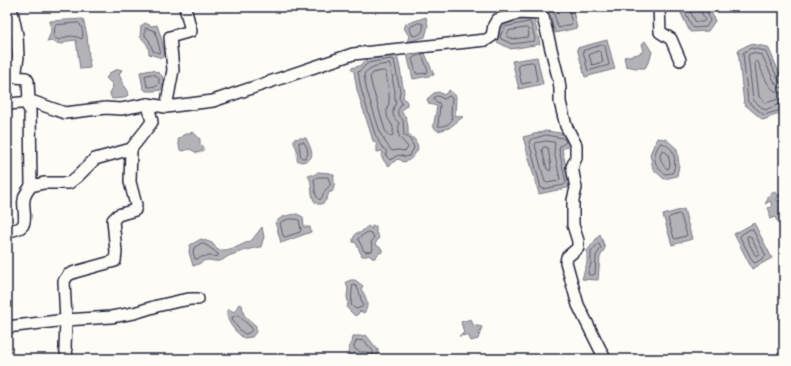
<svg xmlns="http://www.w3.org/2000/svg" width="791" height="366" font-family="'Patrick Hand',sans-serif">
	<style>
		.water { fill: #b2b2b7; stroke: #787885 }
		.lines { fill: none; stroke-linecap: round; stroke-linejoin: round }
		.shore { stroke: #5c5c6d; stroke-width: 1 }
		.street-casing { stroke: #22223b; stroke-width: 14 }
		.street { stroke: #fdfcf7; stroke-width: 11 }
	</style>
	<rect width="100%" height="100%" fill="#fdfcf7"/>
	<filter id="ink" filterUnits="userSpaceOnUse"><feTurbulence type="fractalNoise" baseFrequency=".025" numOctaves="2"/><feDisplacementMap in="SourceGraphic" scale="8" xChannelSelector="R" yChannelSelector="G"/><feConvolveMatrix kernelMatrix="1 2 1 2 8 2 1 2 1" color-interpolation-filters="sRGB"/></filter>
	<g filter="url(#ink)">
		<g class="water">
			<polygon points="548,7 572,7 577,28 555,33"/>
			<polygon points="682,7 709,7 715,21 708,31 690,32 679,9"/>
			<polygon points="426,17 428,26 425,37 407,42 409,36 404,28 406,24"/>
			<polygon points="534,18 540,44 511,49 497,42 496,36 502,23"/>
			<polygon points="83,19 87,35 90,68 80,69 76,40 67,41 63,44 56,43 52,41 47,42 51,32 50,21"/>
			<path d="M 145,23 L 152,26 L 157,25 L 161,37 L 165,54 L 162,58 L 149,54 C 149,46 146,42 140,37 L 141,26 Z"/>
			<polygon points="607,40 615,69 585,77 577,48"/>
			<polygon points="645,41 652,52 650,59 645,68 636,68 626,66 624,57 638,54 644,51 642,44"/>
			<polygon points="750,44 768,47 784,83 784,112 763,120 744,104 738,50"/>
			<polygon points="424,51 434,75 413,79 407,54"/>
			<path d="M 397,55 C 399,64 401,72 402,81 C 403,89 405,89 403,97 L 407,102 L 407,105 L 402,110 L 402,113 L 406,117 L 408,127 L 408,134 C 412,136 412,137 415,140 C 419,147 419,149 414,155 C 411,159 409,161 403,162 L 401,160 L 397,159 L 390,166 L 386,164 L 381,156 L 383,153 L 382,151 L 377,152 L 377,144 L 373,141 L 370,131 L 357,90 L 354,72 L 351,68 L 359,66 L 366,60 L 384,56 Z"/>
			<polygon points="537,57 543,84 519,89 512,61"/>
			<path d="M 119,69 L 122,70 L 119,74 C 121,78 121,80 123,83 C 124,89 127,87 128,95 L 124,98 L 112,99 L 110,94 L 113,85 L 106,78 L 111,72 Z"/>
			<polygon points="152,70 159,73 163,77 163,85 161,90 154,91 146,91 143,88 140,72"/>
			<polygon points="449,90 456,96 455,115 463,117 449,128 438,131 432,126 434,123 437,106 429,104 427,99 434,93 439,92 444,95"/>
			<polygon points="546,131 567,134 572,145 562,149 571,187 539,194 523,137"/>
			<polygon points="193,132 200,139 200,144 203,147 203,151 197,153 190,149 183,151 180,150 178,140 183,135"/>
			<path d="M 300,138 L 306,138 C 311,149 318,160 301,162 L 297,160 C 297,156 298,151 296,147 C 294,144 294,144 294,139 Z"/>
			<polygon points="657,138 666,139 677,149 679,165 677,176 664,179 653,169 650,154"/>
			<path d="M 318,172 L 330,173 L 334,175 C 333,181 336,186 332,192 L 329,192 C 328,196 326,203 321,204 C 311,206 312,190 311,184 C 311,181 309,178 308,175 L 314,175 Z"/>
			<path d="M 774,192 L 781,196 L 777,198 L 777,201 L 784,200 L 784,202 L 780,206 L 784,215 L 777,221 L 775,217 L 769,219 C 771,215 770,212 768,208 L 772,206 L 770,201 L 765,204 L 768,199 L 768,196 Z"/>
			<polygon points="684,209 692,239 672,245 663,215"/>
			<path d="M 297,214 L 303,217 L 304,227 L 310,227 L 311,232 L 281,243 L 277,228 L 275,223 C 281,216 288,215 297,214 Z"/>
			<polygon points="754,223 772,258 752,269 734,234"/>
			<polygon points="368,226 372,229 372,226 376,226 376,233 379,237 377,241 375,244 382,249 382,252 378,254 375,258 372,258 369,255 367,256 362,256 356,243 353,242 353,239 356,233 360,233"/>
			<path d="M 262,227 L 264,237 L 262,243 L 261,247 C 250,248 241,252 231,255 C 227,256 224,260 220,261 C 216,262 212,260 207,260 C 201,261 199,265 193,266 L 189,252 L 190,245 L 201,239 L 212,243 L 218,250 L 226,250 L 237,247 L 252,240 Z"/>
			<polygon points="600,234 605,248 600,257 598,280 582,279 587,263 587,251"/>
			<path d="M 351,280 L 355,280 L 363,286 L 361,289 C 366,296 370,306 364,313 L 360,311 L 358,314 L 355,316 L 347,308 L 348,303 L 347,296 L 348,289 L 346,282 Z"/>
			<path d="M 239,304 L 242,305 L 244,315 L 256,326 L 256,332 L 252,337 L 244,338 C 237,334 222,318 229,309 L 234,312 Z"/>
			<polygon points="471,319 473,325 482,327 478,339 471,341 468,335 459,336 464,333 461,322"/>
			<path d="M 366,335 L 378,350 L 378,356 L 375,359 L 368,359 L 365,356 L 361,356 L 359,358 L 357,358 L 356,354 L 354,353 L 353,353 L 348,359 L 346,359 L 346,356 C 349,353 350,351 349,346 L 352,343 L 353,336 L 362,336 Z"/>
		</g>
		<g class="lines">
			<g class="shore">
				<polyline points="552,7 558,27 559,28 572,24 568,7"/>
				<polyline points="683,7 684,10 692,26 694,28 706,27 710,21 706,7"/>
				<polyline points="688,7 695,21 697,22 703,22 705,20 701,11 701,7"/>
				<polygon points="530,22 531,24 535,39 534,41 512,44 501,39 500,36 505,27"/>
				<path d="M 79,23 C 82,26 84,35 82,39 C 78,37 72,35 66,37 C 60,39 61,42 54,37 L 55,26 L 56,25 Z"/>
				<path d="M 418,23 L 421,23 L 423,24 C 424,32 421,35 413,36 L 409,28 Z"/>
				<polygon points="146,28 155,31 160,50 159,53 153,51 149,40 145,36 145,30"/>
				<polygon points="526,28 528,29 529,35 528,37 513,39 506,36 509,31"/>
				<polygon points="602,45 605,46 609,65 588,71 583,51"/>
				<polygon points="599,51 601,53 603,62 592,65 589,55"/>
				<polygon points="421,55 423,57 428,71 427,73 417,74 416,73 412,59 414,57"/>
				<path d="M 392,59 L 394,60 L 400,91 L 399,98 L 402,103 C 397,112 395,112 403,120 L 404,135 L 410,139 L 413,145 L 414,148 L 413,150 L 409,156 L 405,157 C 397,153 396,157 390,160 L 386,156 C 387,148 386,151 382,147 C 381,146 376,136 375,134 L 361,89 L 358,72 L 368,63 Z"/>
				<polygon points="532,62 534,63 537,80 536,81 522,84 521,82 518,65 519,64"/>
				<path d="M 389,64 C 393,70 392,77 393,83 C 394,86 394,88 395,90 C 395,94 394,98 396,103 C 391,111 392,117 399,123 C 399,128 397,135 401,139 C 403,142 406,144 408,147 L 408,148 L 405,151 L 398,150 L 392,151 C 390,148 387,145 385,142 C 384,139 383,137 381,135 L 366,88 L 364,74 C 370,66 379,65 389,64 Z"/>
				<path d="M 384,71 L 386,73 C 387,81 390,94 389,102 C 389,106 386,109 387,114 C 387,119 390,121 392,125 C 394,128 393,132 393,135 L 391,136 L 389,136 L 385,130 L 372,86 L 370,77 L 373,73 Z"/>
				<polygon points="152,74 157,76 159,79 159,84 157,86 149,87 147,86 145,76"/>
				<polyline points="784,83 781,83 779,81 765,51 751,48 743,53 748,102 764,115 784,109"/>
				<polyline points="784,88 779,87 775,83 762,55 752,53 748,55 753,100 765,110 780,104 784,104"/>
				<path d="M 784,94 C 768,93 764,75 758,62 L 757,61 L 755,62 L 755,64 L 759,97 L 766,103 L 778,99 L 784,98"/>
				<path d="M 436,96 L 438,96 L 444,99 L 449,96 L 452,98 L 451,114 L 452,120 C 449,124 444,127 438,126 L 438,125 L 440,105 L 439,103 L 434,100 L 434,98 Z"/>
				<polygon points="546,135 563,138 566,141 565,143 560,146 559,150 566,183 564,185 543,189 541,188 529,142 530,140"/>
				<polygon points="546,141 554,142 555,143 554,151 560,179 558,181 547,183 545,182 535,145 536,143"/>
				<polygon points="299,142 304,142 307,148 308,154 305,158 302,158 301,157"/>
				<path d="M 661,143 C 665,143 669,147 672,150 C 675,154 676,170 672,173 C 671,173 666,174 665,174 C 663,172 659,170 658,167 C 652,160 655,149 661,143 Z"/>
				<polygon points="544,147 546,147 548,148 551,168 550,171 547,169 542,150"/>
				<path d="M 663,150 L 668,154 L 670,164 L 669,168 L 668,169 C 662,166 661,161 660,155 Z"/>
				<path d="M 318,177 L 328,177 C 332,189 330,183 325,191 C 323,194 322,198 320,200 C 313,195 316,188 314,180 Z"/>
				<polygon points="679,214 681,216 687,235 686,236 675,239 674,238 668,219 670,217"/>
				<polygon points="289,219 296,219 299,220 301,230 300,232 285,237 283,236 280,223 281,222"/>
				<polygon points="751,229 753,230 766,256 765,257 755,263 753,262 740,237 741,235"/>
				<polygon points="368,232 371,233 374,237 371,243 373,249 372,251 366,252 364,251 358,239"/>
				<polygon points="750,236 759,253 759,255 757,256 755,255 747,239 747,237"/>
				<path d="M 202,243 L 209,247 L 218,254 L 218,256 C 214,257 212,256 209,256 C 205,256 200,257 197,259 L 195,259 L 193,252 L 194,248 Z"/>
				<polygon points="599,244 601,248 596,256 595,274 593,275 589,275 588,273 591,264 591,252 597,245"/>
				<path d="M 353,285 L 355,285 C 360,290 360,298 363,305 L 362,307 L 356,309 L 351,305 C 352,299 351,291 353,285 Z"/>
				<path d="M 237,315 L 239,315 L 244,321 L 251,327 L 252,330 L 249,333 L 245,334 C 240,331 234,324 232,318 Z"/>
				<polygon points="357,340 365,341 367,344 373,351 373,356 371,356 366,352 360,352 355,349 354,347"/>
			</g>
			<defs>
				<g id="street">
					<polyline points="11,7 17,35 18,57 15,77 26,78 28,81 29,102"/>
					<polyline points="659,7 660,32 671,39 680,60"/>
					<polyline points="25,102 30,110 31,186"/>
					<polyline points="7,104 34,102 65,113 106,108 121,109 148,104 166,107 213,101 353,54 486,40 492,36 494,25 497,20 518,13 540,14 543,17 559,81 560,89 560,102 566,126 576,145 576,158 572,167 576,188 573,200 573,225 578,241 578,248 567,257 566,262 578,305 605,359"/>
					<polyline points="166,107 173,70 170,37 191,31 185,7"/>
					<path d="M 7,231 C 24,229 26,226 24,209 C 24,206 23,203 24,200 C 24,195 28,190 31,186 L 44,183 L 69,183 L 77,177 L 95,159 L 131,149 L 152,122 L 148,104"/>
					<polyline points="7,327 66,320 111,317 134,313 157,306 179,301 190,299 198,299"/>
					<polyline points="68,359 65,348 66,320 64,281 68,275 75,272 115,261 116,252 113,220 118,215 135,210 136,205 130,182 131,149"/>
				</g>
			</defs>
			<use href="#street" class="street-casing"/>
			<use href="#street" class="street"/>
		</g>
	</g>
	<rect width="791" height="366" fill="none" stroke="#fdfcf7" stroke-width="24"/>
	<rect x="12" y="12" width="767" height="342" fill="none" stroke="#22223b" stroke-width="1.5" filter="url(#ink)"/>
</svg>
